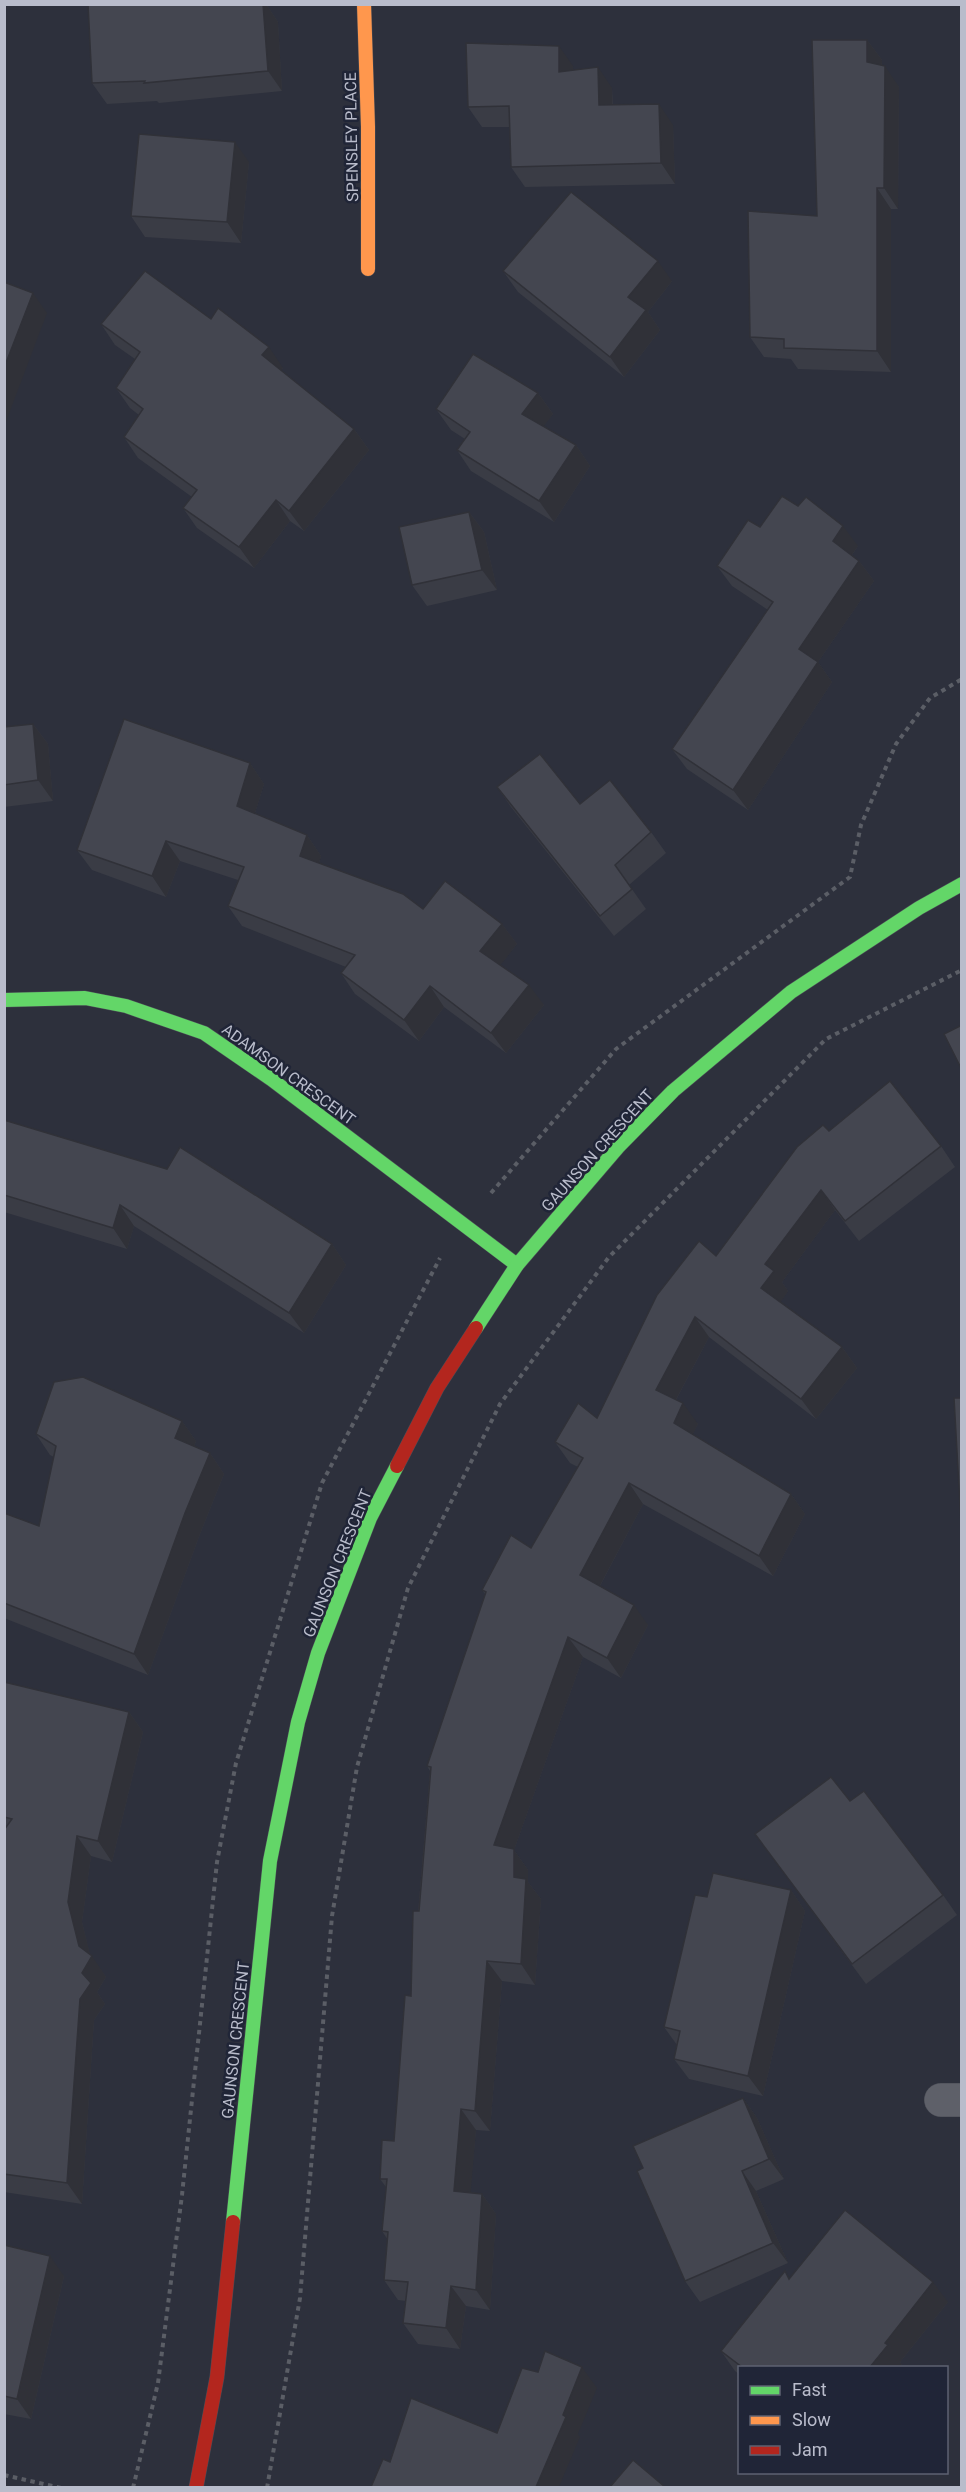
<svg xmlns="http://www.w3.org/2000/svg" width="966" height="2492" font-family="Roboto,sans-serif">
	<style>
		.lines { fill: none; stroke-linecap: round; stroke-linejoin: round }
		.street-casing { stroke: #4b4d56; stroke-width: 34 }
		.fast-casing { stroke: #4b4d56; stroke-width: 15 }
		.slow-casing { stroke: #4b4d56; stroke-width: 15 }
		.jam-casing { stroke: #4b4d56; stroke-width: 15 }
		.path { stroke: #5b5e66; stroke-width: 4; stroke-dasharray: 4.5 4.5; stroke-linecap: butt }
		.street { stroke: #5e6069; stroke-width: 33 }
		.fast { stroke: #63d668; stroke-width: 14 }
		.slow { stroke: #ff974d; stroke-width: 14 }
		.jam { stroke: #b3261e; stroke-width: 14 }
		.wall { fill: #3a3c45 }
		.shaded-wall { fill: #303138 }
		.building { fill: #444650; stroke: #303138; stroke-width: 1.5 }
		.labels { text-anchor: middle; stroke-width: 5; stroke-linejoin: round; paint-order: stroke }
		.street-label { font-size: 16px; fill: #b9bccb; stroke: #202537 }
	</style>
	<rect width="100%" height="100%" fill="#2d303c"/>
	<g class="lines">
		<defs>
			<polyline id="street" points="941,2100 962,2100"/>
			<g id="fast">
				<polyline points="4,1000 85,998 126,1006 204,1033 271,1079 517,1265"/>
				<polyline points="476,1328 517,1265 619,1146 673,1091 791,992 919,908 962,884"/>
				<polyline points="233,2222 270,1861 298,1722 318,1653 370,1518 397,1466"/>
			</g>
			<polyline id="slow" points="364,4 368,127 368,269"/>
			<g id="jam">
				<polyline points="397,1466 437,1388 476,1328"/>
				<polyline points="196,2488 217,2377 233,2222"/>
			</g>
		</defs>
		<use href="#street" class="street-casing"/>
		<use href="#fast" class="fast-casing"/>
		<use href="#slow" class="slow-casing"/>
		<use href="#jam" class="jam-casing"/>
		<g class="path">
			<polyline points="491,1193 616,1049 850,877 861,825 896,744 930,698 962,679"/>
			<polyline points="4,2475 61,2488"/>
			<polyline points="133,2488 158,2383 182,2195 217,1862 236,1763 322,1483 440,1258"/>
			<polyline points="267,2488 300,2298 332,1916 357,1767 408,1588 500,1404 609,1257 826,1039 962,970"/>
		</g>
		<use href="#street" class="street"/>
		<use href="#fast" class="fast"/>
		<use href="#slow" class="slow"/>
		<use href="#jam" class="jam"/>
	</g>
	<g class="wall">
		<polygon points="266,4 278,22 282,91 159,103 157,101 107,104 92,83"/>
		<polygon points="867,40 882,60 882,66 899,87 898,209 891,209 891,372 798,369 791,359 764,357 750,337 817,216"/>
		<polygon points="573,66 573,70 612,88 613,105 673,125 675,184 525,187 511,167 510,127 482,127 468,107"/>
		<polygon points="249,162 241,243 145,237 131,216"/>
		<polygon points="503,271 672,281 648,312 660,330 624,377 518,292"/>
		<polygon points="211,319 283,368 281,370 354,429 369,450 304,531 290,521 254,568 197,528 183,508 192,497 138,458 124,437 139,415 130,408 116,388 135,359 115,345 101,324"/>
		<polygon points="538,393 553,414 543,426 576,445 590,466 554,522 471,471 457,450 465,439 451,430 436,409"/>
		<polygon points="469,512 484,532 497,590 427,606 412,585"/>
		<polygon points="858,546 852,555 859,561 874,581 818,662 832,682 748,810 687,769 672,749 768,610 732,586 717,566"/>
		<polygon points="33,724 48,744 53,801 4,807 4,727"/>
		<polygon points="250,763 264,784 255,813 307,835 321,856 319,863 423,909 502,924 517,944 500,965 544,1005 506,1053 444,1007 419,1041 355,994 341,973 346,967 242,926 228,906 238,880 180,861 166,897 92,870 77,850"/>
		<polygon points="497,787 580,804 651,832 666,853 629,885 646,909 614,936 511,807"/>
		<polygon points="4,1120 332,1244 346,1265 304,1333 134,1226 127,1249 4,1212"/>
		<polygon points="829,1131 941,1146 955,1167 859,1241 835,1210 782,1282 788,1291 780,1302 842,1347 857,1368 816,1419 709,1337 676,1400 698,1424 692,1435 791,1494 805,1514 773,1576 643,1504 600,1586 648,1625 621,1678 583,1657 514,1850 528,1870 528,1882 541,1899 535,1985 502,1981 490,2131 476,2130 470,2192 482,2194 496,2214 490,2310 466,2306 460,2349 418,2344 403,2323 406,2301 398,2300 384,2280 388,2240 382,2231 386,2187 380,2179 394,2141 411,1996 430,1771 427,1766 485,1594 482,1590 531,1548 578,1467 570,1463 555,1442 597,1418 716,1256"/>
		<polygon points="182,1421 196,1441 194,1447 210,1453 224,1474 200,1534 148,1675 4,1618 4,1513 39,1526 54,1457 50,1455 36,1434"/>
		<polygon points="4,1682 129,1712 143,1732 112,1862 91,1856 82,1922 90,1955 106,1977 97,1992 105,2004 94,2020 82,2204 4,2192"/>
		<polygon points="850,1801 943,1895 957,1915 866,1984 755,1834"/>
		<polygon points="791,1890 805,1911 763,2096 689,2079 674,2059 677,2045 664,2027 707,1897"/>
		<polygon points="743,2098 757,2118 784,2179 756,2191 788,2263 700,2302 685,2281"/>
		<polygon points="4,2245 64,2276 31,2419 4,2414"/>
		<polygon points="948,2302 900,2362 902,2365 900,2367 740,2367 740,2375 735,2371 721,2351"/>
	</g>
	<g class="shaded-wall">
		<polygon points="254,4 266,4 278,22 282,91 268,71"/>
		<polygon points="867,40 882,60 881,83 867,62"/>
		<polygon points="559,46 573,66 574,93 559,72"/>
		<polygon points="885,66 899,87 898,209 884,188"/>
		<polygon points="598,67 612,88 613,126 599,105"/>
		<polygon points="659,104 673,125 675,184 661,163"/>
		<polygon points="4,134 6,137 8,200 4,196"/>
		<polygon points="235,142 249,162 241,243 227,222"/>
		<polygon points="877,188 891,209 891,372 877,351"/>
		<polygon points="658,261 672,281 648,312 660,330 624,377 610,357 628,297"/>
		<polygon points="33,293 47,313 4,427 4,368"/>
		<polygon points="269,347 283,368 277,376 262,355"/>
		<polygon points="538,393 553,414 537,435 522,414"/>
		<polygon points="354,429 369,450 304,531 289,511"/>
		<polygon points="576,445 590,466 554,522 539,501"/>
		<polygon points="276,500 290,521 254,568 239,547"/>
		<polygon points="469,512 484,532 497,590 482,570"/>
		<polygon points="843,526 858,546 847,562 833,541"/>
		<polygon points="859,561 874,581 818,662 832,682 748,810 733,790 799,649"/>
		<polygon points="33,724 48,744 53,801 38,780"/>
		<polygon points="250,763 264,784 251,826 237,806"/>
		<polygon points="307,835 321,856 315,877 300,856"/>
		<polygon points="166,841 180,861 166,897 152,876"/>
		<polygon points="502,924 517,944 495,972 480,951"/>
		<polygon points="529,985 544,1005 506,1053 491,1033"/>
		<polygon points="430,986 444,1007 419,1041 404,1020"/>
		<polygon points="821,1190 835,1210 782,1282 788,1291 776,1309 761,1288 765,1264"/>
		<polygon points="120,1205 134,1226 127,1249 113,1228"/>
		<polygon points="332,1244 346,1265 304,1333 289,1313"/>
		<polygon points="695,1317 709,1337 670,1411 656,1390"/>
		<polygon points="842,1347 857,1368 816,1419 801,1399"/>
		<polygon points="683,1403 698,1424 688,1444 674,1423"/>
		<polygon points="182,1421 196,1441 190,1459 175,1438"/>
		<polygon points="210,1453 224,1474 200,1534 148,1675 134,1654 185,1513"/>
		<polygon points="629,1483 643,1504 595,1595 580,1575"/>
		<polygon points="791,1494 805,1514 773,1576 759,1556"/>
		<polygon points="634,1605 648,1625 621,1678 607,1658"/>
		<polygon points="568,1637 583,1657 514,1850 528,1870 528,1882 541,1899 535,1985 521,1964 514,1877 494,1845"/>
		<polygon points="129,1712 143,1732 112,1862 98,1841"/>
		<polygon points="77,1836 91,1856 82,1922 91,1958 92,1956 106,1977 97,1992 105,2004 94,2020 82,2204 67,2183 79,1946 68,1902"/>
		<polygon points="791,1890 805,1911 763,2096 748,2076"/>
		<polygon points="487,1961 502,1981 490,2131 475,2111"/>
		<polygon points="743,2098 757,2118 784,2179 769,2159"/>
		<polygon points="461,2109 476,2130 469,2211 454,2191"/>
		<polygon points="742,2171 756,2191 788,2263 773,2243"/>
		<polygon points="482,2194 496,2214 490,2310 476,2290"/>
		<polygon points="50,2256 64,2276 31,2419 17,2399"/>
		<polygon points="933,2282 948,2302 900,2362 902,2365 900,2367 870,2367 885,2343"/>
		<polygon points="451,2286 466,2306 460,2349 446,2328"/>
		<polygon points="582,2367 597,2388 578,2434 580,2437 559,2487 536,2487 563,2415"/>
	</g>
	<g class="building">
		<polygon points="88,4 263,4 268,71 144,83 145,81 92,83"/>
		<polygon points="812,40 867,40 867,62 885,66 884,188 877,188 877,351 784,348 784,339 750,337 748,211 817,216"/>
		<polygon points="466,43 559,46 559,72 598,67 599,105 659,104 661,163 511,167 509,106 468,107"/>
		<polygon points="139,134 235,142 227,222 131,216"/>
		<polygon points="571,192 658,261 628,297 646,310 610,357 503,271"/>
		<polygon points="145,271 211,319 218,308 269,347 262,355 354,429 289,511 276,500 239,547 183,508 197,490 124,437 143,409 116,388 140,352 101,324"/>
		<polygon points="4,282 33,293 4,368"/>
		<polygon points="473,354 538,393 522,414 576,445 539,501 457,450 470,432 436,409"/>
		<polygon points="782,496 798,506 806,497 843,526 833,541 859,561 799,649 818,662 733,790 672,749 773,602 717,566 748,520 760,527"/>
		<polygon points="469,512 482,570 412,585 399,527"/>
		<polygon points="124,719 250,763 237,806 307,835 300,856 403,894 423,909 445,881 502,924 480,951 529,985 491,1033 430,986 404,1020 341,973 355,955 228,906 244,867 166,841 152,876 77,850"/>
		<polygon points="33,724 38,780 4,785 4,727"/>
		<polygon points="540,754 580,804 610,780 651,832 615,865 632,889 600,916 497,787"/>
		<polygon points="962,1025 962,1070 944,1034"/>
		<polygon points="890,1081 941,1146 845,1221 821,1190 765,1264 774,1271 761,1288 842,1347 801,1399 695,1317 656,1390 683,1403 674,1423 791,1494 759,1556 629,1483 580,1575 634,1605 607,1658 568,1637 494,1845 514,1849 514,1877 526,1879 521,1964 487,1961 475,2111 461,2109 454,2191 482,2194 476,2290 451,2286 446,2328 403,2323 408,2282 384,2280 388,2232 382,2231 387,2179 380,2179 382,2140 394,2141 405,1995 411,1996 413,1911 419,1911 431,1767 427,1766 486,1592 482,1590 511,1535 531,1548 583,1458 555,1442 578,1403 597,1418 657,1295 699,1241 716,1256 797,1147 823,1125 829,1131"/>
		<polygon points="4,1120 167,1169 180,1147 332,1244 289,1313 120,1205 113,1228 4,1195"/>
		<polygon points="83,1377 182,1421 175,1438 210,1453 185,1513 134,1654 4,1603 4,1513 39,1526 56,1446 36,1434 54,1382"/>
		<polygon points="954,1398 962,1398 962,1541"/>
		<polygon points="4,1682 129,1712 98,1841 77,1836 68,1902 79,1946 92,1956 82,1973 91,1983 80,1999 67,2183 4,2174 4,1830 12,1819 4,1817"/>
		<polygon points="831,1777 850,1801 864,1791 943,1895 852,1964 755,1834"/>
		<polygon points="713,1873 791,1890 748,2076 674,2059 680,2031 664,2027 695,1895 707,1897"/>
		<polygon points="743,2098 769,2159 742,2171 773,2243 685,2281 637,2171 643,2168 633,2146"/>
		<polygon points="845,2210 933,2282 885,2343 888,2345 870,2367 742,2367 721,2351 785,2271 789,2279"/>
		<polygon points="4,2245 50,2256 17,2399 4,2396"/>
		<polygon points="545,2351 582,2367 563,2415 566,2417 536,2487 371,2487 383,2459 390,2462 411,2398 497,2433 522,2368 538,2372"/>
		<polygon points="633,2460 665,2487 610,2487"/>
	</g>
	<g class="labels">
		<g class="street-label">
			<text transform="translate(351 137) rotate(-91)" y="6">SPENSLEY PLACE</text>
			<text transform="translate(289 1074) rotate(36)" y="6">ADAMSON CRESCENT</text>
			<text transform="translate(597 1150) rotate(-48)" y="6">GAUNSON CRESCENT</text>
			<text transform="translate(337 1563) rotate(-68)" y="6">GAUNSON CRESCENT</text>
			<text transform="translate(235 2040) rotate(-84)" y="6">GAUNSON CRESCENT</text>
		</g>
	</g>
	<rect width="966" height="2492" fill="none" stroke="#b9bccb" stroke-width="12"/>
	<rect x="738" y="2366" width="210" height="108" fill="#202537" stroke="#5d6172" stroke-width="1.5"/>
	<rect x="750" y="2386" width="30" height="9" fill="#63d668" stroke="#5d6172" stroke-width="1.5"/>
	<text x="792" y="2396" font-size="18" fill="#b9bccb">Fast</text>
	<rect x="750" y="2416" width="30" height="9" fill="#ff974d" stroke="#5d6172" stroke-width="1.5"/>
	<text x="792" y="2426" font-size="18" fill="#b9bccb">Slow</text>
	<rect x="750" y="2446" width="30" height="9" fill="#b3261e" stroke="#5d6172" stroke-width="1.5"/>
	<text x="792" y="2456" font-size="18" fill="#b9bccb">Jam</text>
</svg>
